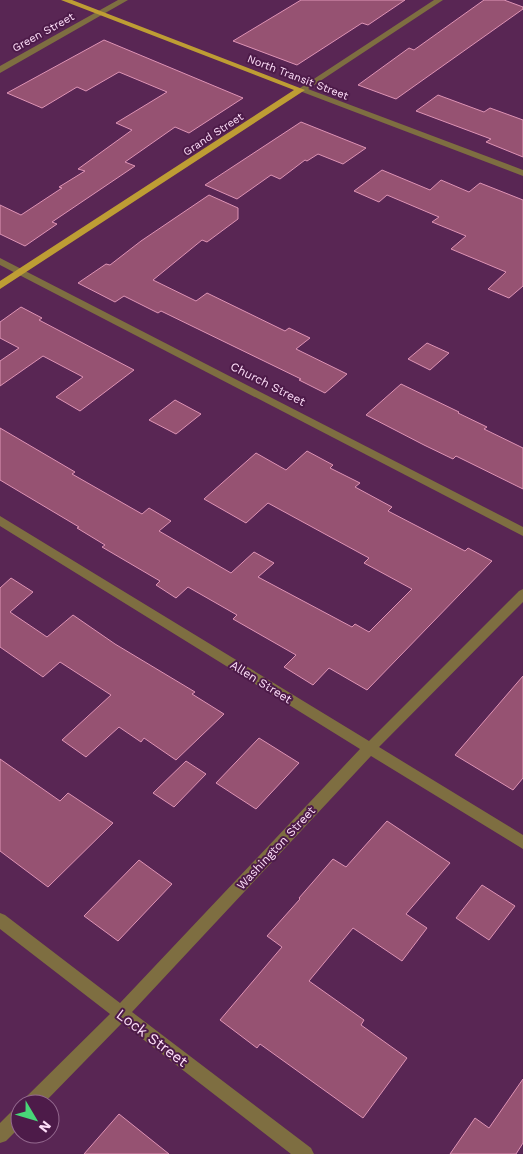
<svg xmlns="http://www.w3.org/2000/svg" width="523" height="1154" font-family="'Work Sans',sans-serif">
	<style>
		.building { fill: #965272; stroke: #de93b5 }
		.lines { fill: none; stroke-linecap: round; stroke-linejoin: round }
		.street { fill: #7e6e41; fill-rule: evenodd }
		.primary { fill: #be9d34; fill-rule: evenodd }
		.labels { text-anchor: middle; stroke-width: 4; stroke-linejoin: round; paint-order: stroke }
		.far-street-label { font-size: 11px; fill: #fedef9; stroke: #4d1b49 }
		.street-label { font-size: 12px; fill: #fedef9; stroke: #4d1b49 }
		.near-street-label { font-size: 15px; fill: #fedef9; stroke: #4d1b49 }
	</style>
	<rect width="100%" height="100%" fill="#592654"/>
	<g class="building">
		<polygon points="301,0 405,0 368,25 362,23 297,65 233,41"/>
		<polygon points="484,0 504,0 523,7 523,9 396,99 358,85 409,48 414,50"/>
		<polygon points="104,40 243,98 189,133 175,127 125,162 135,166 52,222 57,224 25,246 0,234 0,205 21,215 62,188 59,187 85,171 78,169 132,130 116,123 167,92 119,72 86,91 77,87 42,108 7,93"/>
		<polygon points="438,95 484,112 490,108 523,120 523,157 486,142 491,139 416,111"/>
		<polygon points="301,122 366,148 343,164 318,154 307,161 305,160 280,179 271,175 237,199 205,185"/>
		<polygon points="382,170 430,190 441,180 469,192 480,183 523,200 523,286 509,298 488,289 506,272 451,249 466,236 432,222 439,217 387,195 379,202 354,191"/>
		<polygon points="209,195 238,208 238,219 207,242 202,240 153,280 196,301 207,293 285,331 289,328 310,338 296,349 347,374 325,393 299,380 301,379 161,311 158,313 124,296 115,302 78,283 106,264 110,265 141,241"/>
		<polygon points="21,307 42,318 39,320 134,370 80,411 56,397 83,377 43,356 0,386 0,361 19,348 0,338 0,322"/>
		<polygon points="427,343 449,353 430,370 408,359"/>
		<polygon points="401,384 459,412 458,413 487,427 484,429 523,448 523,489 456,456 453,459 424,445 366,415"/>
		<polygon points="175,400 201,414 176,434 149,420"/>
		<polygon points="0,428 75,472 72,474 142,514 149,508 171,521 159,531 231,573 254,552 274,563 258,577 352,627 355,624 369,632 412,589 364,563 369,558 268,503 246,523 204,499 256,453 286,470 307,451 333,465 330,468 360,483 355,487 392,507 388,511 465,551 468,548 492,561 367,690 329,668 313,685 284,667 296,655 233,619 237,615 188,587 176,598 156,585 160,581 102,547 105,545 77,528 79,527 0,480"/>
		<polygon points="11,578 33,592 10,612 47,637 73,615 115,644 195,692 192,694 224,714 176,760 144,738 141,742 119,727 86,757 62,740 111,695 60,662 43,677 0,647 0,588"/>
		<polygon points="523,676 523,778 513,790 455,755"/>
		<polygon points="259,738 299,763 256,809 216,783"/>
		<polygon points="0,759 60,801 68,793 113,823 48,887 0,851"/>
		<polygon points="186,761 206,774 174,807 153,793"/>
		<polygon points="387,821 450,863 406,914 427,928 402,961 353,928 309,981 364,1020 361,1025 407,1058 363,1118 260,1044 257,1048 220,1020 282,947 267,936 300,899 299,898 333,859 346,867"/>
		<polygon points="139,860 172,884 118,941 84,916"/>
		<polygon points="482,885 515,906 489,940 456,918"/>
		<polygon points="523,1079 523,1143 516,1154 450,1154 475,1118 489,1128"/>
		<polygon points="119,1114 169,1154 84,1154"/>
	</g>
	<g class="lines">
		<g class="street">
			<polygon points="118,0 128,0 0,73 0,66"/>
			<polygon points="434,0 443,0 308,89 523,170 523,176 297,90"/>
			<polygon points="0,258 523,527 523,536 0,265"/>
			<polygon points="0,516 369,741 519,591 523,589 523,602 379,747 523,835 523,849 371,756 132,1012 311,1148 314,1154 291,1154 122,1023 43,1104 23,1104 25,1098 110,1014 0,929 0,913 5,915 120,1003 360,749 0,526"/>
			<polygon points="20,1107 20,1127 6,1141 0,1143 0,1123 14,1109"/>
		</g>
		<polygon class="primary" points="61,0 72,0 305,90 0,289 0,281 294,90"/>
	</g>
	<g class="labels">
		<g class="far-street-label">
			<text transform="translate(43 32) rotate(-29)" y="4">Green Street</text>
			<text transform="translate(298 77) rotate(21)" y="4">North Transit Street</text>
			<text transform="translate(213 134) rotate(-33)" y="4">Grand Street</text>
		</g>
		<g class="street-label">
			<text transform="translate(268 384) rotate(27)" y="4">Church Street</text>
			<text transform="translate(261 682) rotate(32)" y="4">Allen Street</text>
			<text transform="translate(276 848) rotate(-47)" y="4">Washington Street</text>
		</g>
		<g class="near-street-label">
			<text transform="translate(152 1038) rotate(37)" y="5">Lock Street</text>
		</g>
	</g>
	<g transform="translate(35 1119) rotate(128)"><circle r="24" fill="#4d1b49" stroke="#94698f"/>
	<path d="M0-4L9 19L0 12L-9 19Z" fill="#48d778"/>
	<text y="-8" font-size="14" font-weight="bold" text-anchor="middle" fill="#fedef9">N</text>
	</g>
</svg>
